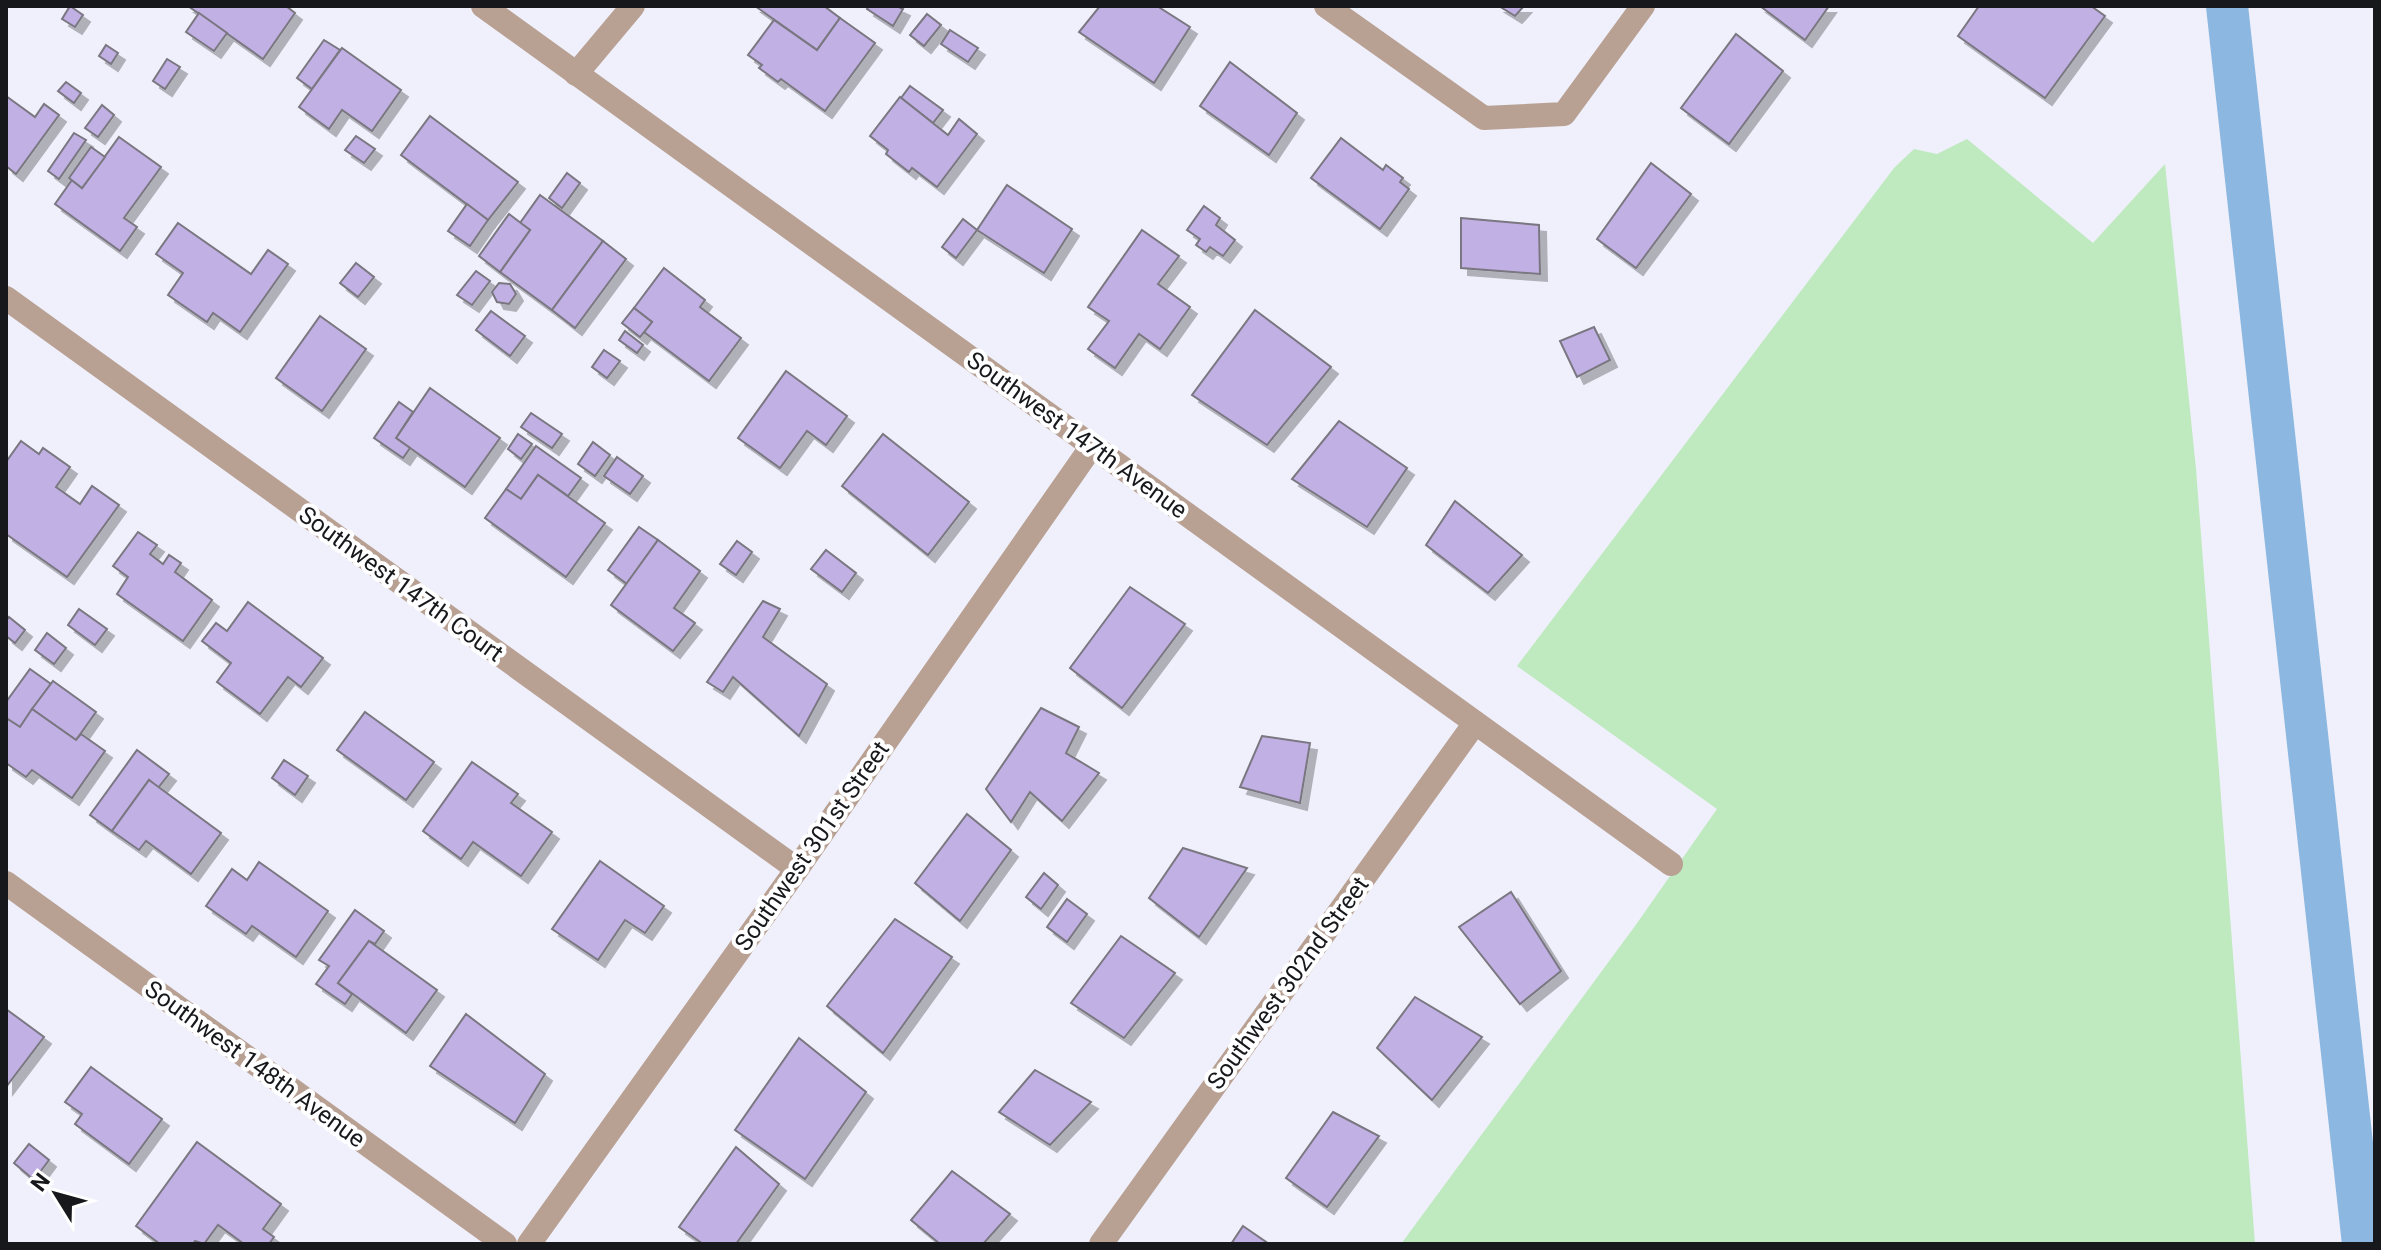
<svg xmlns="http://www.w3.org/2000/svg" width="2381" height="1250" font-family="Roboto,sans-serif">
	<style>
		.green { fill: #bfe9be }
		.lines { fill: none; stroke-linecap: round; stroke-linejoin: round }
		.canal { stroke: #8bb7e0; stroke-width: 42 }
		.building { fill: #c1b0e4; stroke: #7a7780; stroke-width: 2; filter: url(#shadow) }
		.minor { stroke: #b8a093; stroke-width: 24 }
		.labels { text-anchor: middle; stroke-width: 8; stroke-linejoin: round; paint-order: stroke }
		.street-label { font-size: 24px; fill: #17181b; stroke: #fff }
	</style>
	<defs>
		<filter id="shadow"><feDropShadow dx="7" dy="7" stdDeviation="0" flood-color="#0004"/></filter>
	</defs>
	<rect width="100%" height="100%" fill="#eff0fb"/>
	<polygon class="green" points="1967,139 2093,243 2165,164 2196,469 2255,1244 1401,1244 1635,926 1717,809 1517,666 1894,168 1914,149 1937,154"/>
	<g class="lines">
		<polyline class="canal" points="2227,6 2363,1244"/>
	</g>
	<g class="building">
		<polygon points="70,6 83,15 75,27 62,19"/>
		<polygon points="188,6 286,6 295,13 263,59"/>
		<polygon points="755,6 824,6 840,18 817,50"/>
		<polygon points="869,6 897,6 903,9 893,26 867,9"/>
		<polygon points="1100,6 1157,6 1190,27 1154,83 1079,32"/>
		<polygon points="1499,6 1524,6 1515,16"/>
		<polygon points="1760,6 1829,6 1805,40"/>
		<polygon points="1979,6 2091,6 2105,16 2045,98 1958,36"/>
		<polygon points="199,13 227,33 214,51 186,32"/>
		<polygon points="927,14 941,25 924,46 910,35"/>
		<polygon points="840,18 875,43 825,111 781,79 778,82 759,68 762,65 748,55 774,20 817,50"/>
		<polygon points="950,30 978,48 968,62 941,44"/>
		<polygon points="1736,34 1783,71 1729,144 1681,108"/>
		<polygon points="324,40 340,50 312,89 297,78"/>
		<polygon points="106,45 118,53 111,64 99,56"/>
		<polygon points="342,48 401,90 372,131 342,110 329,129 299,107"/>
		<polygon points="167,59 180,67 165,89 153,81"/>
		<polygon points="1230,62 1297,113 1269,155 1200,106"/>
		<polygon points="66,82 81,93 74,103 58,91"/>
		<polygon points="910,86 943,110 933,123 901,98"/>
		<polygon points="6,96 35,117 44,104 59,115 16,174 6,166"/>
		<polygon points="900,97 948,135 959,119 977,134 937,187 912,168 909,172 886,154 888,150 870,136"/>
		<polygon points="102,105 114,115 98,137 85,128"/>
		<polygon points="430,116 518,182 488,220 401,155"/>
		<polygon points="74,133 86,140 59,179 48,171"/>
		<polygon points="356,136 375,149 364,163 345,150"/>
		<polygon points="119,137 161,167 124,218 137,227 120,251 55,204 72,180 82,188"/>
		<polygon points="1341,138 1383,170 1386,165 1403,178 1400,182 1409,189 1380,229 1311,178"/>
		<polygon points="91,147 105,157 82,188 69,178"/>
		<polygon points="1651,163 1691,194 1636,268 1597,239"/>
		<polygon points="567,173 580,183 562,208 549,198"/>
		<polygon points="1007,185 1072,229 1044,273 977,230"/>
		<polygon points="540,195 603,241 552,310 500,272 530,230 520,223"/>
		<polygon points="467,204 488,220 470,246 448,231"/>
		<polygon points="1204,206 1220,218 1216,225 1235,240 1223,256 1210,247 1206,252 1196,245 1200,239 1187,230"/>
		<polygon points="509,214 530,230 500,272 479,256"/>
		<polygon points="1461,218 1539,225 1540,274 1461,268"/>
		<polygon points="963,219 977,230 956,258 942,247"/>
		<polygon points="178,223 251,274 268,250 288,264 240,332 213,313 207,322 168,295 183,273 156,254"/>
		<polygon points="1142,230 1179,256 1158,284 1190,307 1160,349 1139,334 1115,368 1088,349 1109,321 1088,307"/>
		<polygon points="603,241 626,259 575,328 552,310"/>
		<polygon points="356,263 374,277 358,297 340,283"/>
		<polygon points="664,268 705,300 700,307 741,338 709,381 644,332 652,322 634,308"/>
		<polygon points="476,271 490,281 472,305 457,295"/>
		<polygon points="499,283 510,284 516,294 509,304 497,302 492,292"/>
		<polygon points="634,308 652,322 640,337 622,323"/>
		<polygon points="1255,310 1331,367 1267,445 1192,395"/>
		<polygon points="491,311 525,336 510,356 476,330"/>
		<polygon points="320,316 366,349 322,411 276,378"/>
		<polygon points="1594,327 1610,360 1577,377 1560,341"/>
		<polygon points="625,331 643,345 637,353 619,340"/>
		<polygon points="604,350 620,361 607,378 592,367"/>
		<polygon points="786,371 847,416 826,445 807,431 780,468 738,438"/>
		<polygon points="430,388 500,438 465,487 396,438"/>
		<polygon points="399,402 413,412 396,438 410,448 403,458 374,438"/>
		<polygon points="531,413 562,434 552,448 521,427"/>
		<polygon points="1339,421 1407,468 1367,527 1292,479"/>
		<polygon points="518,434 532,444 521,459 508,449"/>
		<polygon points="883,434 969,502 928,555 842,486"/>
		<polygon points="21,441 39,454 43,448 70,467 56,487 80,504 92,486 119,505 67,577 6,534 6,462"/>
		<polygon points="593,442 610,455 595,476 578,464"/>
		<polygon points="536,446 581,478 568,496 538,475 521,499 506,489"/>
		<polygon points="617,457 643,476 630,494 604,476"/>
		<polygon points="538,475 605,523 566,577 485,518 506,489 521,499"/>
		<polygon points="1455,501 1522,555 1488,593 1426,545"/>
		<polygon points="639,527 658,540 627,584 608,570"/>
		<polygon points="138,532 157,545 150,554 163,564 169,555 181,563 175,572 212,600 183,641 117,594 128,577 113,566"/>
		<polygon points="658,540 700,571 674,608 695,623 673,651 611,605"/>
		<polygon points="737,541 752,552 736,575 720,564"/>
		<polygon points="826,550 856,573 842,592 811,569"/>
		<polygon points="1130,587 1185,624 1122,708 1070,668"/>
		<polygon points="763,601 780,609 763,637 827,684 799,736 733,677 723,692 707,682"/>
		<polygon points="248,602 323,658 301,687 288,677 260,714 217,682 231,663 202,641 216,623 227,631"/>
		<polygon points="79,609 107,629 95,645 68,625"/>
		<polygon points="9,617 25,630 15,643 6,636 6,621"/>
		<polygon points="47,633 66,648 54,664 35,650"/>
		<polygon points="30,669 51,684 20,727 6,718 6,702"/>
		<polygon points="53,681 96,712 76,740 32,709"/>
		<polygon points="1041,708 1079,727 1066,753 1099,773 1062,821 1030,792 1011,822 986,789"/>
		<polygon points="32,709 76,740 81,734 105,751 72,798 32,770 26,777 6,763 6,718 20,727"/>
		<polygon points="365,712 434,762 406,800 337,750"/>
		<polygon points="1262,736 1310,743 1300,803 1240,787"/>
		<polygon points="137,750 169,774 158,788 149,780 112,831 90,815"/>
		<polygon points="284,760 308,776 295,795 272,778"/>
		<polygon points="472,762 518,794 511,803 552,832 521,876 473,842 461,859 423,831"/>
		<polygon points="149,780 221,833 191,874 146,841 139,850 112,831"/>
		<polygon points="967,814 1011,850 960,921 915,883"/>
		<polygon points="1183,848 1247,868 1199,937 1149,898"/>
		<polygon points="600,861 664,906 645,933 625,920 598,960 552,929"/>
		<polygon points="259,862 328,911 296,957 252,926 246,934 206,906 232,869 247,880"/>
		<polygon points="1044,873 1058,885 1041,909 1026,897"/>
		<polygon points="1511,892 1561,971 1520,1004 1459,927"/>
		<polygon points="1067,899 1087,914 1067,942 1047,927"/>
		<polygon points="355,910 384,931 375,944 369,941 338,983 352,994 345,1004 316,984 329,966 319,960"/>
		<polygon points="895,919 952,957 883,1053 827,1006"/>
		<polygon points="1121,936 1175,973 1124,1038 1071,1003"/>
		<polygon points="369,941 437,990 406,1033 338,983"/>
		<polygon points="1415,997 1482,1037 1432,1100 1377,1048"/>
		<polygon points="6,1009 44,1037 6,1087"/>
		<polygon points="466,1014 545,1074 515,1123 430,1066"/>
		<polygon points="799,1038 866,1092 805,1179 735,1130"/>
		<polygon points="91,1067 162,1119 129,1164 75,1124 82,1114 65,1102"/>
		<polygon points="1035,1070 1091,1102 1050,1145 999,1112"/>
		<polygon points="1333,1112 1379,1136 1327,1207 1286,1178"/>
		<polygon points="197,1142 281,1204 263,1229 274,1237 269,1244 244,1244 218,1225 204,1244 195,1241 193,1244 160,1244 136,1226"/>
		<polygon points="29,1144 49,1160 34,1180 14,1163"/>
		<polygon points="736,1147 779,1184 736,1244 703,1244 679,1227"/>
		<polygon points="952,1171 1010,1214 983,1244 940,1244 911,1220"/>
		<polygon points="1243,1226 1269,1244 1231,1244"/>
	</g>
	<g class="lines">
		<g class="minor">
			<polyline points="483,6 1671,864"/>
			<polyline points="1326,6 1484,118 1564,114 1643,6"/>
			<polyline points="576,74 633,6"/>
			<polyline points="6,298 797,869"/>
			<polyline points="6,883 505,1244"/>
			<polyline points="529,1244 797,869 1092,446"/>
			<polyline points="1101,1244 1475,723"/>
		</g>
	</g>
	<g class="labels">
		<g class="street-label">
			<text transform="translate(1077 435) rotate(36)" y="8">Southwest 147th Avenue</text>
			<text transform="translate(401 584) rotate(36)" y="8">Southwest 147th Court</text>
			<text transform="translate(812 846) rotate(-55)" y="8">Southwest 301st Street</text>
			<text transform="translate(1288 983) rotate(-54)" y="8">Southwest 302nd Street</text>
			<text transform="translate(255 1064) rotate(36)" y="8">Southwest 148th Avenue</text>
		</g>
	</g>
	<rect width="2381" height="1250" fill="none" stroke="#17181b" stroke-width="16"/>
	<g transform="translate(56 1194) rotate(307)" stroke="#ffffff" stroke-width="6" paint-order="stroke">
	<path d="M0-6L14 30L0 20L-14 30Z" fill="#17181b"/>
	<text y="-12" font-size="22" font-weight="bold" text-anchor="middle" fill="#17181b">N</text>
	</g>
</svg>
